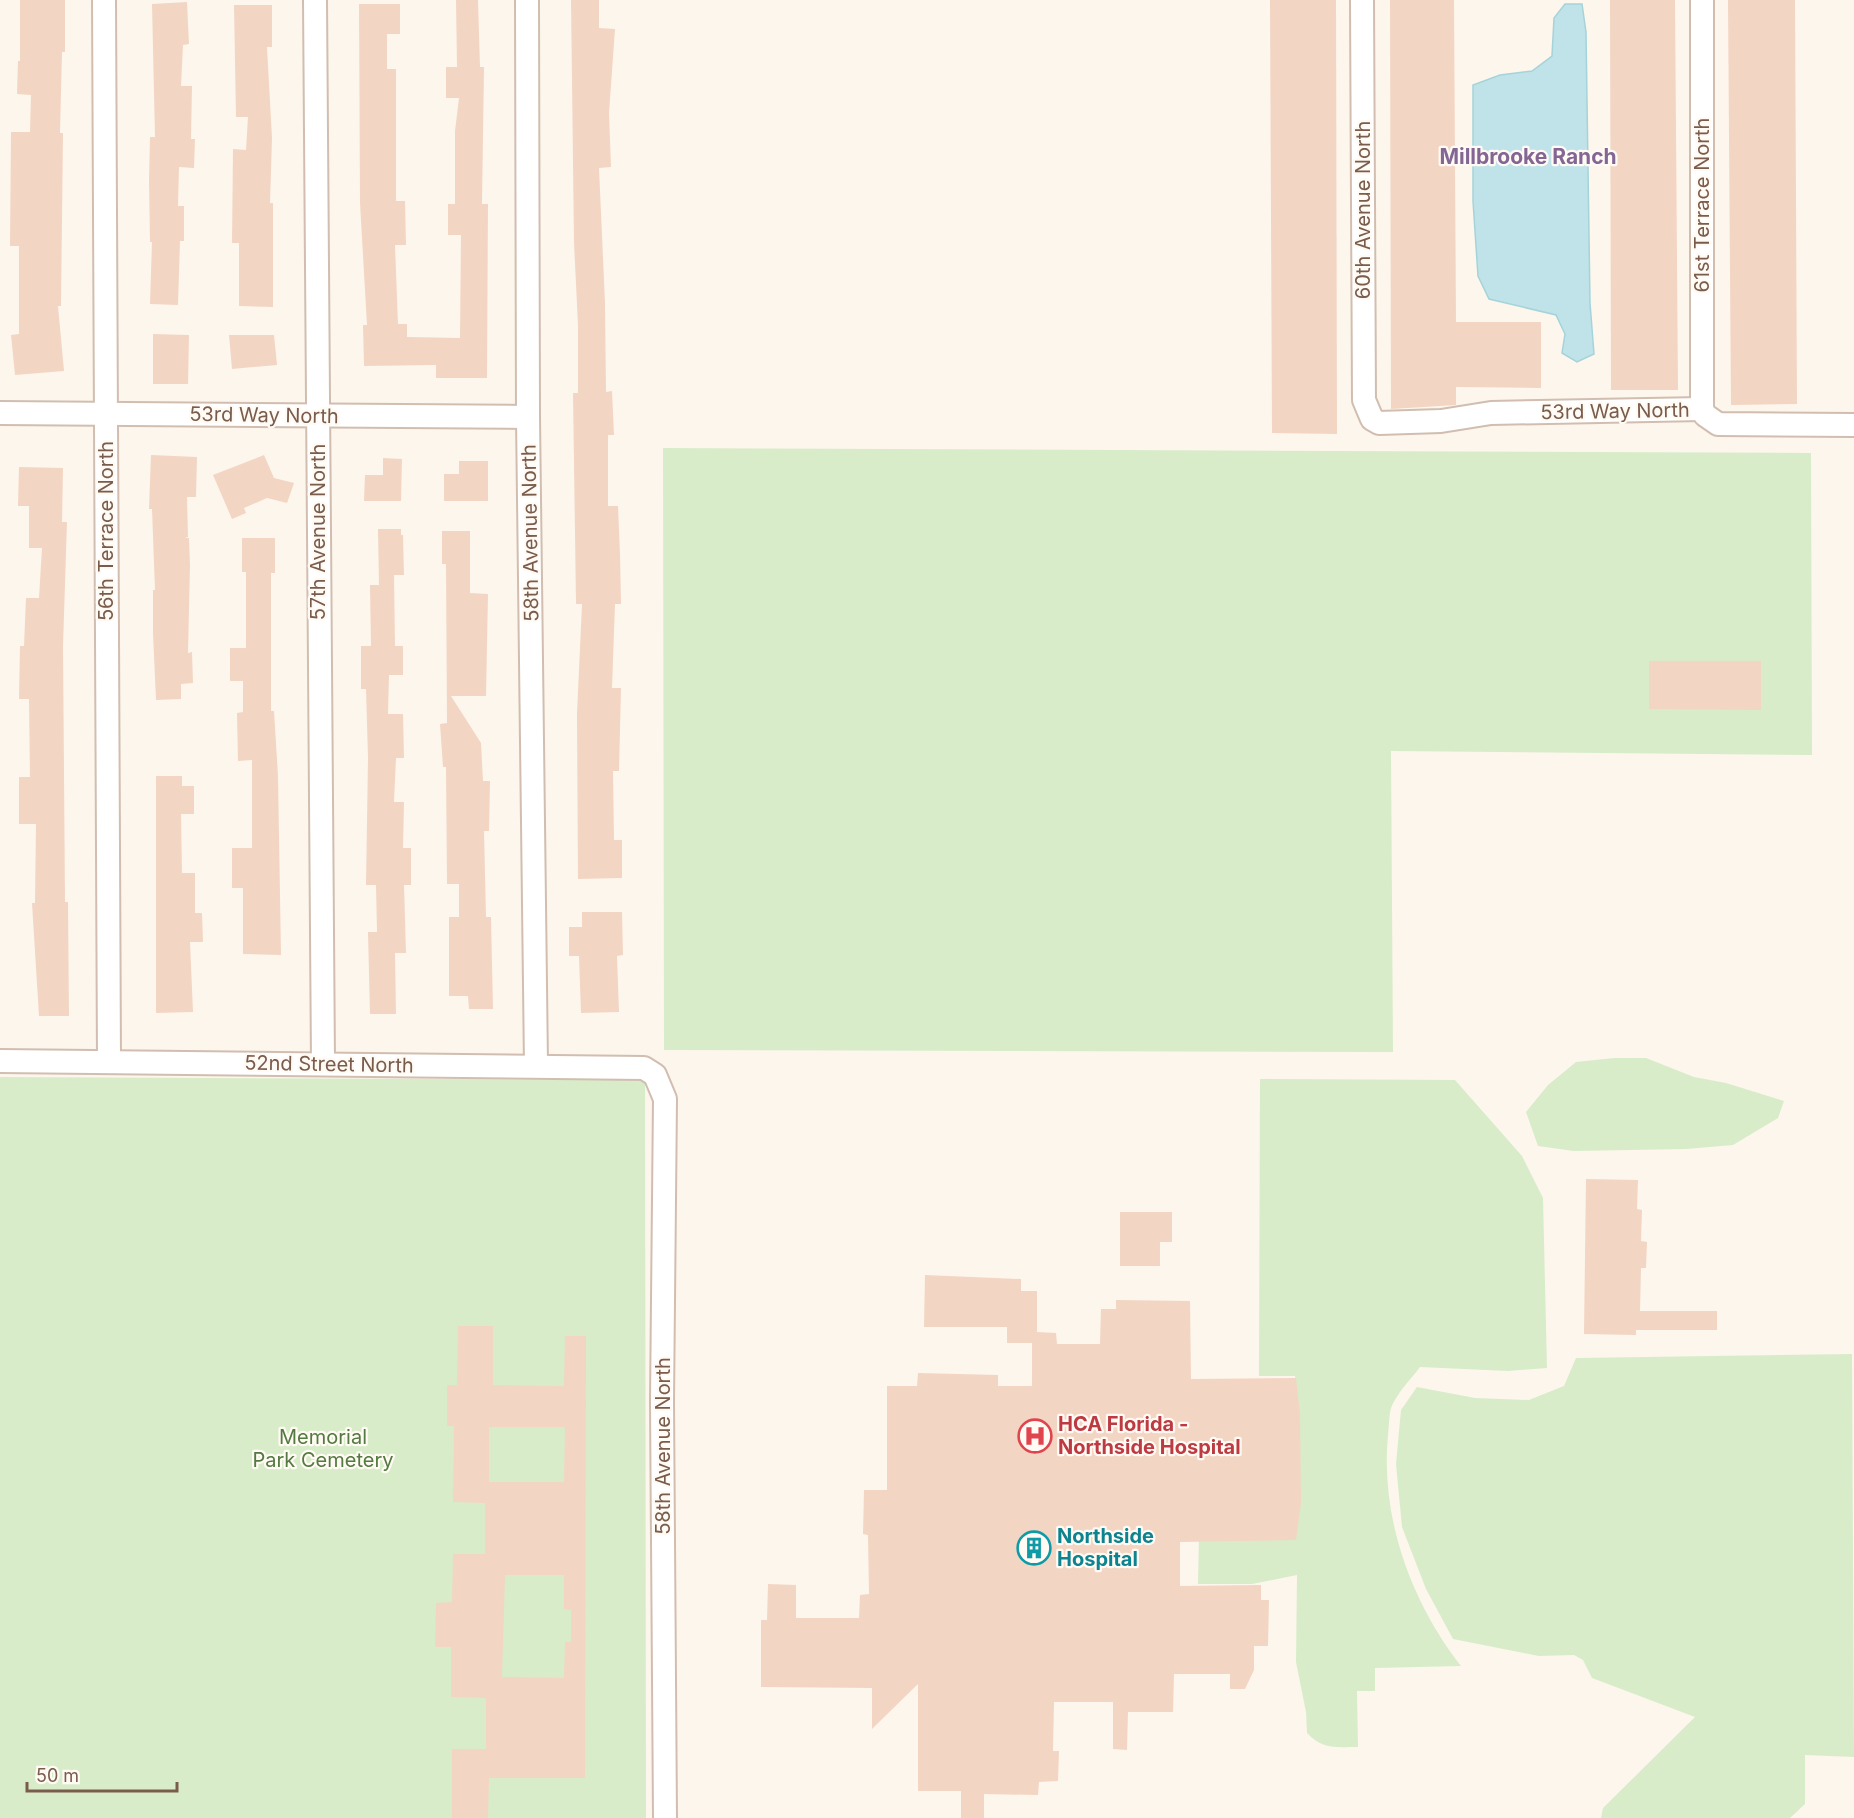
<svg xmlns="http://www.w3.org/2000/svg" width="1854" height="1818" font-family="Inter,sans-serif">
	<style>
		.green { fill: #d8ecc9 }
		.water { fill: #bfe3e8; stroke: #a5d3da; stroke-width: 1.5 }
		.building { fill: #f3d5c3; fill-rule: evenodd }
		.lines { fill: none; stroke-linecap: round; stroke-linejoin: round }
		.minor-casing { stroke: #d1beb0; stroke-width: 26 }
		.minor { stroke: #fff; stroke-width: 22 }
		.labels { text-anchor: middle; stroke-width: 4.5; stroke-linejoin: round; paint-order: stroke }
		.street-label { font-size: 20px; fill: #7a5c4d; stroke: #fffaf3 }
		.health-label { font-size: 20px; font-weight: bold; fill: #be3a42; stroke: #fffaf3; text-anchor: start }
		.park-label { font-size: 20px; fill: #537a41; stroke: #fffaf3 }
		.culture-label { font-size: 20px; font-weight: bold; fill: #0d838f; stroke: #fffaf3; text-anchor: start }
		.neighbourhood-label { font-size: 21px; font-weight: bold; fill: #846695; stroke: #fffaf3 }
	</style>
	<rect width="100%" height="100%" fill="#fdf6ec"/>
	<g class="green">
		<polygon points="663,448 1811,453 1812,755 1391,751 1393,1052 664,1050"/>
		<polygon points="1614,1058 1646,1058 1694,1077 1726,1083 1784,1101 1778,1118 1733,1145 1686,1149 1574,1151 1538,1146 1526,1112 1548,1085 1576,1062"/>
		<polygon points="0,1077 645,1080 646,1818 0,1818"/>
		<path d="M 1260,1079 L 1455,1080 L 1522,1156 L 1543,1198 L 1547,1368 L 1508,1371 L 1420,1367 C 1411,1379 1396,1394 1391,1408 C 1389,1416 1389,1427 1388,1435 C 1380,1517 1411,1602 1461,1666 L 1375,1668 L 1375,1691 L 1357,1691 L 1358,1747 C 1336,1747 1323,1750 1307,1733 L 1306,1712 L 1296,1662 L 1297,1575 L 1252,1584 L 1198,1584 L 1199,1535 L 1299,1411 L 1295,1376 L 1259,1376 Z"/>
		<polygon points="1852,1354 1854,1757 1805,1755 1805,1804 1790,1818 1601,1818 1603,1808 1695,1717 1592,1678 1583,1660 1574,1655 1539,1656 1453,1639 1426,1589 1402,1527 1396,1464 1401,1410 1417,1387 1475,1398 1529,1400 1564,1386 1576,1358"/>
	</g>
	<polygon class="water" points="1565,4 1582,4 1586,32 1590,303 1594,354 1577,362 1562,353 1565,334 1556,315 1489,299 1478,276 1473,201 1473,85 1500,75 1532,71 1552,56 1554,18"/>
	<g class="building">
		<polygon points="20,0 65,0 65,52 62,52 60,133 63,133 61,306 58,306 64,371 15,375 11,335 19,334 19,246 10,246 11,132 30,132 31,95 17,94 18,61 20,61"/>
		<polygon points="456,0 478,0 480,67 484,67 482,204 488,204 487,378 436,378 436,365 364,366 363,325 367,325 360,203 359,4 400,4 400,34 387,34 387,69 396,69 396,201 405,201 406,245 395,245 398,324 407,324 407,337 460,338 461,235 448,235 448,204 455,204 455,131 459,98 446,98 446,67 457,67"/>
		<polygon points="571,0 599,0 599,28 615,29 609,113 611,167 599,168 605,303 606,392 612,391 614,435 608,435 608,506 618,506 620,554 621,604 615,604 612,688 621,688 619,771 613,771 614,840 622,840 622,878 578,879 577,714 582,604 576,604 573,393 578,393 578,325 574,243"/>
		<polygon points="1270,0 1336,0 1337,434 1272,433"/>
		<polygon points="1390,0 1454,0 1456,322 1541,322 1541,388 1456,387 1456,405 1391,409"/>
		<polygon points="1610,0 1675,0 1678,390 1611,390"/>
		<polygon points="1728,0 1795,0 1797,404 1731,405"/>
		<polygon points="187,2 189,44 183,45 181,86 192,86 191,139 195,139 194,168 179,167 178,206 184,206 184,241 180,241 178,305 150,304 152,242 150,242 149,181 150,137 155,137 152,4"/>
		<polygon points="234,5 272,5 272,47 267,47 272,138 270,203 273,203 273,307 239,306 239,243 232,243 233,149 246,150 248,117 236,117"/>
		<polygon points="153,334 189,335 188,384 153,384"/>
		<polygon points="229,335 274,335 277,365 232,369"/>
		<polygon points="151,455 197,457 196,497 187,497 188,537 185,538 189,538 190,565 188,653 192,652 193,683 181,684 181,699 156,700 153,633 153,590 155,590 152,509 149,509"/>
		<polygon points="264,455 274,478 294,483 287,503 267,498 244,508 246,513 232,519 213,475"/>
		<polygon points="383,458 402,459 401,501 364,501 365,475 383,475"/>
		<polygon points="459,461 488,461 488,501 444,501 444,474 459,474"/>
		<polygon points="19,467 63,468 62,522 67,522 63,646 65,902 68,902 69,1016 39,1016 32,903 35,903 36,824 19,824 19,777 30,777 29,699 19,699 20,646 24,646 26,598 39,598 42,548 29,548 29,506 18,506"/>
		<polygon points="378,529 401,529 401,535 403,535 404,575 394,575 395,646 403,646 403,675 389,675 388,714 403,714 404,758 396,758 394,802 404,802 403,848 411,848 411,885 404,885 406,953 395,953 396,1014 370,1014 368,932 377,932 376,885 366,885 368,758 366,689 361,689 361,646 371,646 370,585 379,585"/>
		<polygon points="442,531 470,531 470,593 488,594 486,696 451,696 481,743 483,781 490,781 489,831 484,831 486,917 491,917 493,1009 469,1009 468,996 449,996 449,917 459,917 459,884 447,884 446,767 443,767 440,724 447,723 446,564 442,564"/>
		<polygon points="242,538 275,538 275,573 271,573 271,711 274,711 278,776 281,955 243,954 243,888 232,888 232,848 252,848 252,760 238,761 237,713 243,712 243,681 230,681 230,648 246,648 246,572 242,572"/>
		<polygon points="1649,661 1761,661 1761,710 1649,709"/>
		<polygon points="156,776 182,776 182,786 194,786 194,814 181,814 182,873 195,873 195,913 202,913 203,942 190,942 193,1012 156,1013"/>
		<polygon points="582,912 622,912 623,955 617,956 619,1012 581,1013 579,956 569,956 569,927 582,927"/>
		<polygon points="1586,1179 1638,1180 1637,1209 1642,1210 1641,1241 1647,1242 1646,1268 1641,1268 1640,1311 1717,1311 1717,1330 1636,1330 1636,1335 1584,1334"/>
		<polygon points="1120,1212 1172,1212 1172,1242 1160,1242 1160,1266 1120,1266"/>
		<polygon points="925,1275 1021,1279 1021,1291 1037,1291 1037,1332 1056,1333 1057,1344 1100,1344 1101,1309 1116,1309 1116,1300 1190,1301 1191,1379 1296,1378 1300,1414 1301,1503 1296,1540 1180,1542 1180,1586 1261,1585 1261,1600 1269,1600 1268,1646 1254,1646 1254,1670 1245,1689 1230,1689 1230,1674 1174,1674 1173,1712 1128,1712 1127,1750 1113,1749 1113,1702 1054,1702 1053,1751 1059,1751 1058,1781 1039,1782 1038,1795 984,1794 984,1818 961,1818 961,1791 918,1791 918,1684 872,1729 872,1688 761,1687 761,1620 767,1620 768,1584 796,1585 796,1618 859,1618 860,1595 869,1594 868,1535 863,1534 864,1490 887,1490 887,1386 917,1386 918,1373 998,1375 998,1386 1032,1386 1032,1343 1007,1343 1007,1327 924,1327"/>
		<path d="M 458,1326 L 493,1326 L 493,1385 L 564,1386 L 565,1336 L 586,1336 L 585,1778 L 489,1778 L 488,1818 L 452,1818 L 452,1749 L 486,1749 L 486,1698 L 451,1697 L 451,1647 L 435,1647 L 436,1603 L 452,1602 L 453,1554 L 485,1554 L 485,1503 L 453,1502 L 454,1426 L 447,1426 L 447,1385 L 457,1385 ZM 489,1427 L 565,1427 L 564,1482 L 489,1482 ZM 505,1575 L 564,1575 L 564,1609 L 571,1610 L 571,1642 L 565,1642 L 564,1678 L 502,1677 Z"/>
	</g>
	<g class="lines">
		<defs>
			<g id="minor">
				<polyline points="104,0 109,1062"/>
				<polyline points="315,0 323,1064"/>
				<polyline points="527,0 528,417 536,1066"/>
				<polyline points="1362,0 1364,400 1372,419 1379,423 1441,421 1491,413 1702,409"/>
				<polyline points="1702,409 1702,0"/>
				<polyline points="1702,409 1705,415 1718,424 1854,425"/>
				<polyline points="0,413 528,417"/>
				<polyline points="0,1061 644,1068 655,1075 665,1099 662,1402 665,1818"/>
			</g>
		</defs>
		<use href="#minor" class="minor-casing"/>
		<use href="#minor" class="minor"/>
	</g>
	<defs>
		<symbol id="hospital-ring" viewBox="-11 -11 22 22"><circle r="9.5" fill="#fffaf3" stroke="#e0444e" stroke-width="1.5"/><path d="M-5-5h3v3.5h4V-5h3V5h-3V1.5h-4V5h-3Z" fill="#e0444e"/></symbol>
		<symbol id="building-ring" viewBox="-11 -11 22 22"><circle r="9.5" fill="#fffaf3" stroke="#0f9aa8" stroke-width="1.5"/><path d="M-4-6H4V6H1V3H-1V6H-4ZM-2.5-4.3h1.7v1.8h-1.7ZM.8-4.3h1.7v1.8H.8ZM-2.5-1h1.7V.8h-1.7ZM.8-1h1.7V.8H.8Z" fill="#0f9aa8"/></symbol>
	</defs>
	<g fill-rule="evenodd">
		<use href="#hospital-ring" x="1016" y="1417" width="38" height="38"/>
		<use href="#building-ring" x="1015" y="1529" width="38" height="38"/>
	</g>
	<g class="labels">
		<g class="street-label">
			<text transform="translate(1702 205) rotate(-90)" y="7">61st Terrace North</text>
			<text transform="translate(1363 210) rotate(-90)" y="7">60th Avenue North</text>
			<text transform="translate(1615 411) rotate(-1)" y="7">53rd Way North</text>
			<text transform="translate(264 415) rotate(1)" y="7">53rd Way North</text>
			<text transform="translate(106 531) rotate(-90)" y="7">56th Terrace North</text>
			<text transform="translate(318 532) rotate(-90)" y="7">57th Avenue North</text>
			<text transform="translate(530 533) rotate(-91)" y="7">58th Avenue North</text>
			<text transform="translate(329 1064) rotate(1)" y="7">52nd Street North</text>
			<text transform="translate(663 1446) rotate(-90)" y="7">58th Avenue North</text>
		</g>
		<g class="health-label">
			<text x="1058" y="1431">HCA Florida -<tspan x="1058" dy="23">Northside Hospital</tspan></text>
		</g>
		<g class="park-label">
			<text x="323" y="1444">Memorial<tspan x="323" dy="23">Park Cemetery</tspan></text>
		</g>
		<g class="culture-label">
			<text x="1057" y="1543">Northside<tspan x="1057" dy="23">Hospital</tspan></text>
		</g>
		<g class="neighbourhood-label">
			<text x="1528" y="164">Millbrooke Ranch</text>
		</g>
	</g>
	<path d="M27 1782v9h150v-9" fill="none" stroke="#7a5c4d" stroke-width="3"/>
	<text x="36" y="1782" font-size="18" fill="#7a5c4d" stroke="#fffaf3" stroke-width="4.5" paint-order="stroke">50 m</text>
</svg>
